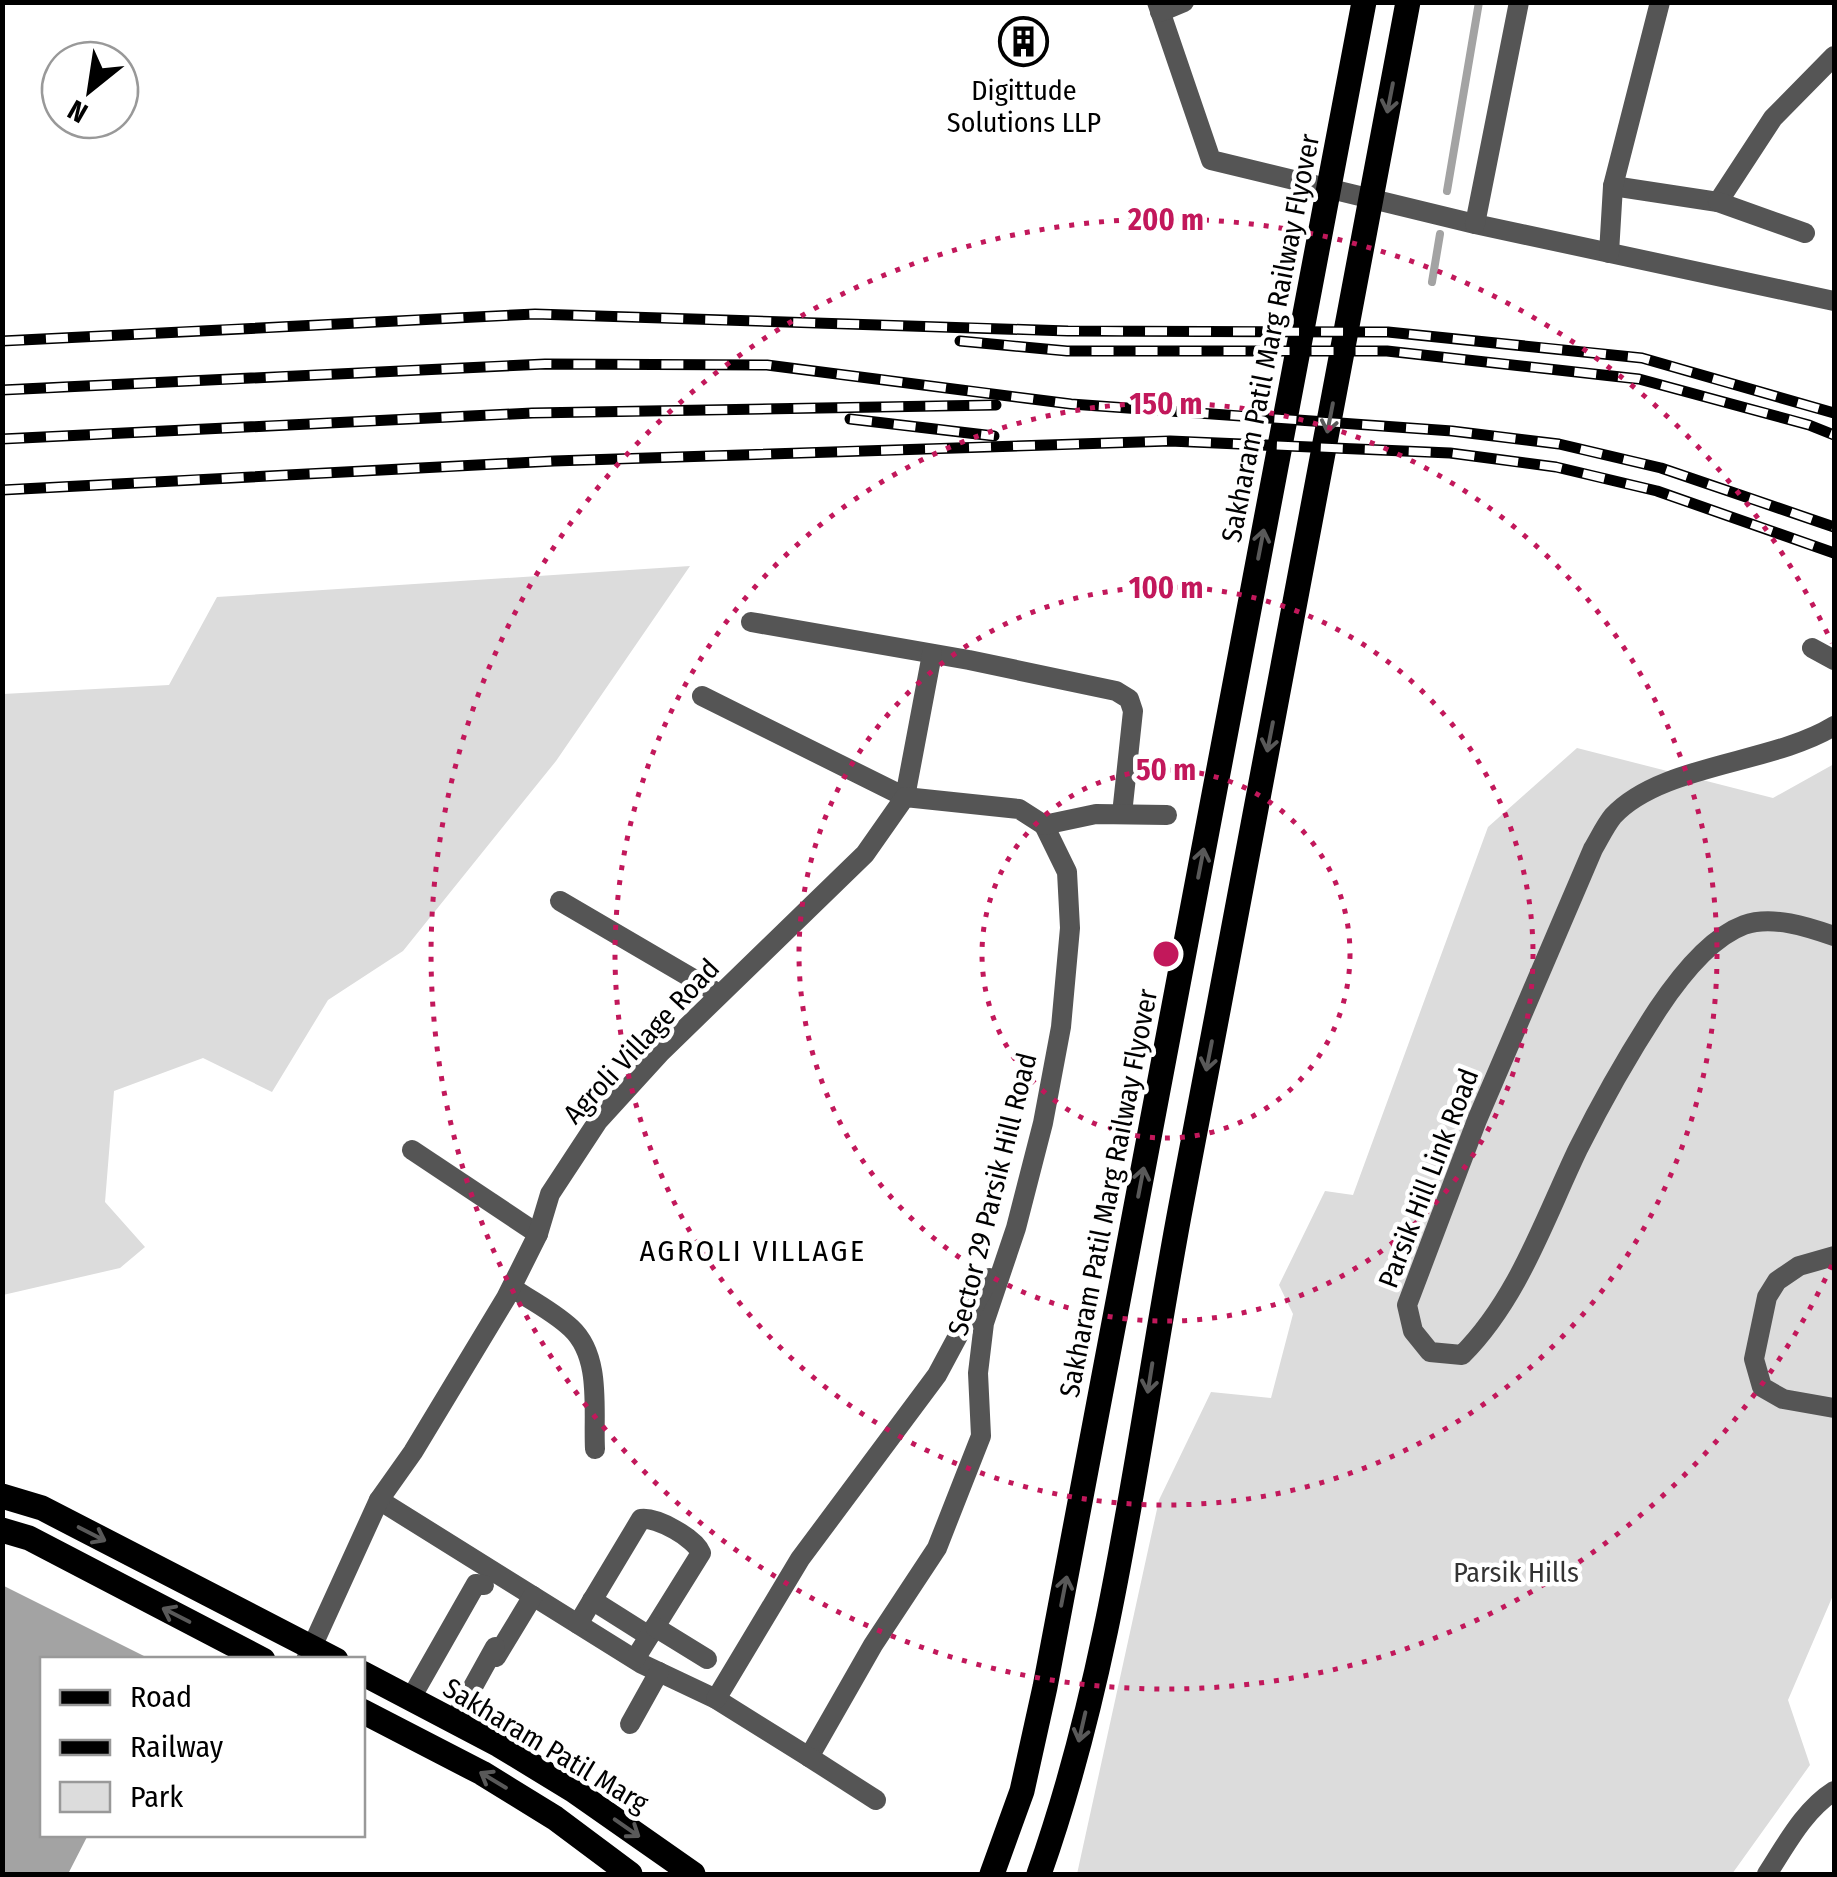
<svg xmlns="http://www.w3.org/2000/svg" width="1837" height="1877" font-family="'Fira Sans Condensed',sans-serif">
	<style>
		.green { fill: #dcdcdc }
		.water { fill: #a3a3a3 }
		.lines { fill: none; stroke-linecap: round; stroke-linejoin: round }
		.stream { stroke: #a3a3a3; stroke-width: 8 }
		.street { stroke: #555; stroke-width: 20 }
		.primary { stroke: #000; stroke-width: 25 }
		.rail-casing { stroke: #000; stroke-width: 11 }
		.rail { stroke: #fff; stroke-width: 8; stroke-dasharray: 22; stroke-linecap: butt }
		.oneway { stroke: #595959 }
		.ring { fill: none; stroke: #c2185b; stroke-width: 5; stroke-dasharray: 5 10 }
		.labels { text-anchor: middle; stroke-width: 9; stroke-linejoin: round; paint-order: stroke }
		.poi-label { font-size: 28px; fill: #000; stroke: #fff }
		.street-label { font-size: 28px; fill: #000; stroke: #fff }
		.park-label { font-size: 28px; fill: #333; stroke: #fff }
		.neighbourhood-label { font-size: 30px; letter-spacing: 2.5px; fill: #000; stroke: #fff }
		.centre { fill: #c2185b; stroke: #fff; stroke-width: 5 }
		.ring-label { font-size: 30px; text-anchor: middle; font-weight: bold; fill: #c2185b; stroke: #fff; stroke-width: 9; stroke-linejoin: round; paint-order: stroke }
	</style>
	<rect width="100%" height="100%" fill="#fff"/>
	<g class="green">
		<polygon points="690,566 556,761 403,951 328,1000 272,1092 203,1058 114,1091 105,1202 145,1247 120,1268 3,1295 3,694 169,685 217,597"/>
		<polygon points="1577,748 1773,798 1834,764 1834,1593 1788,1700 1810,1765 1732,1874 1077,1874 1159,1500 1211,1392 1271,1398 1293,1314 1279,1285 1325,1191 1353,1195 1488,827"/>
	</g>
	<polygon class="water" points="2,1585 150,1659 42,1660 42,1834 88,1835 68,1874 3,1874"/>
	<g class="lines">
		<g class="stream">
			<polyline points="1447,191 1479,2"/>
			<polyline points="1432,282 1440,234"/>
		</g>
		<g class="street">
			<polyline points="1157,2 1211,160 1475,224 1834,301"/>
			<polyline points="1160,12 1184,2"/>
			<polyline points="1613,186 1718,202 1773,118 1834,56"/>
			<polyline points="1718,202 1805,233"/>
			<polyline points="1475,224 1519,2"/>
			<polyline points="1609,253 1613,186 1660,2"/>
			<polyline points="751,622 969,660 1116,691 1129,699 1133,711 1122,814"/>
			<polyline points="1812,648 1834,660"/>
			<polyline points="702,696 905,797 932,654"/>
			<path d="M 1834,726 C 1772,764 1661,764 1613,816 C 1605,826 1599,839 1593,849 L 1477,1120 L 1407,1305 L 1413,1331 L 1430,1352 L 1462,1355 C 1518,1299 1544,1220 1578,1149 C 1602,1101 1628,1055 1658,1009 C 1678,979 1709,938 1744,925 C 1772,915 1808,927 1834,936"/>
			<polyline points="560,901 719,994"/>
			<polyline points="412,1150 538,1234"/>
			<polyline points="1834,1256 1799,1266 1777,1281 1767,1297 1754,1359 1762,1387 1783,1399 1834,1408"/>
			<path d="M 512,1288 C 531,1300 554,1312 571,1328 C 602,1357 593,1410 595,1449"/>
			<polyline points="379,1500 642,1664 716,1699 809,1757 873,1645 937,1548 981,1436 978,1373 984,1323 1016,1228 1043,1123 1061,1027 1070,928 1067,872 1044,825"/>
			<polyline points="592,1600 649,1636"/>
			<path d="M 578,1624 L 641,1519 C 657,1517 695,1538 701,1553 L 635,1659"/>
			<polyline points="655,1627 707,1659"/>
			<polyline points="496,1657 533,1596"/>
			<polyline points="306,1660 379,1500 413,1452 506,1298 538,1234 550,1194 598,1121 661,1052 865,854 905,797 1019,809 1044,825 1096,814 1167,815"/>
			<polyline points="411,1698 476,1584 484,1585"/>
			<polyline points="716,1699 800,1559 937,1375 989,1278"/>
			<polyline points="454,1721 495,1647"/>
			<polyline points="630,1724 659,1672"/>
			<polyline points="809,1757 876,1800"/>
			<path d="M 1767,1874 C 1786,1845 1804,1810 1834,1791"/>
		</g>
		<g class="primary">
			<polyline points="2,1496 42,1508 336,1660"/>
			<polyline points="2,1530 29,1538 263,1660"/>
			<polyline points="362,1673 499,1745 573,1790 693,1874"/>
			<polyline points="362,1711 482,1773 555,1818 630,1874"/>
			<polyline points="992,1874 1022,1791 1045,1687 1364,2"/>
			<path d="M 1039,1874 C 1116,1657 1139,1426 1182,1200 C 1258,801 1333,402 1408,2"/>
		</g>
		<defs>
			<g id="rail">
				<polyline points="2,341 535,314 1068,331 1388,332 1642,358 1834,413"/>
				<polyline points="960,341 1067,351 1387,351 1639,379 1809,425 1834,435"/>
				<polyline points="2,390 545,364 767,365 1071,404 1452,431 1559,444 1661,468 1834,527"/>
				<polyline points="850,419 994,436"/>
				<polyline points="2,439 532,413 996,405"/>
				<polyline points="2,490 554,461 1170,441 1450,453 1556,467 1657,491 1834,553"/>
			</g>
		</defs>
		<use href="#rail" class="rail-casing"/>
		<use href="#rail" class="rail"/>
	</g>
	<defs><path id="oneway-shaft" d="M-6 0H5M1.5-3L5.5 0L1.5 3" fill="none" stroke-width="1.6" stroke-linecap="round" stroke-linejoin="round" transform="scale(2.5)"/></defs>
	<g class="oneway">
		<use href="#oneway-shaft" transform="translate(1390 98) rotate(101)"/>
		<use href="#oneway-shaft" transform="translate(1330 418) rotate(101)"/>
		<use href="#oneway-shaft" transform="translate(1261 544) rotate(-79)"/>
		<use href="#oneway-shaft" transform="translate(1270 737) rotate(101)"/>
		<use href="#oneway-shaft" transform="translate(1201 863) rotate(-79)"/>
		<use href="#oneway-shaft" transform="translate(1209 1056) rotate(101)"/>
		<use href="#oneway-shaft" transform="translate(1141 1182) rotate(-79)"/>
		<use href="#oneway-shaft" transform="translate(1150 1378) rotate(99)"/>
		<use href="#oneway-shaft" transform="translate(92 1534) rotate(27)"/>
		<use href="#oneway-shaft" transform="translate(1064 1591) rotate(-79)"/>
		<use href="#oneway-shaft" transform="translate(176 1615) rotate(-153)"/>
		<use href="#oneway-shaft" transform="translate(1082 1727) rotate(103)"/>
		<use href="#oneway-shaft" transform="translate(493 1780) rotate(-149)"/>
		<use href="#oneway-shaft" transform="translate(627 1828) rotate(35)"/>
	</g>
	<g class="ring">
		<circle cx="1166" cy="954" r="184"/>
		<circle cx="1166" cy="954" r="367"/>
		<circle cx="1166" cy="954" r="551"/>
		<path d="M1832 1265A735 735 0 1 1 1832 643"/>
	</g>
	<defs>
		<symbol id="building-ring" viewBox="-11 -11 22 22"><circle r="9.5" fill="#fff" stroke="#000" stroke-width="1.5"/><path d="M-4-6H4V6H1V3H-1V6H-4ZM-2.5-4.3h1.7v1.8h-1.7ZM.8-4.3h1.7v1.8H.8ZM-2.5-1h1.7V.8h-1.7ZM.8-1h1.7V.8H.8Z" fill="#000"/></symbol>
	</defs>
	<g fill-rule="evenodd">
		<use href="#building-ring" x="996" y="14" width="55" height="55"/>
	</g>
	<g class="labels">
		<g class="poi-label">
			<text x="1024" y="100">Digittude<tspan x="1024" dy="32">Solutions LLP</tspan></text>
		</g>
		<g class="street-label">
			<text transform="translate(1270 338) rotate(-79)" y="10">Sakharam Patil Marg Railway Flyover</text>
			<text transform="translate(641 1041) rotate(-47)" y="10">Agroli Village Road</text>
			<text transform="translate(1428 1178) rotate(-69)" y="10">Parsik Hill Link Road</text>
			<text transform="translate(1108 1193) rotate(-79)" y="10">Sakharam Patil Marg Railway Flyover</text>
			<text transform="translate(992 1194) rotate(-76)" y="10">Sector 29 Parsik Hill Road</text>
			<text transform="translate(546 1745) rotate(31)" y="10">Sakharam Patil Marg</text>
		</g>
		<g class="park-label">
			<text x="1516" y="1582">Parsik Hills</text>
		</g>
		<g class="neighbourhood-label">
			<text x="753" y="1261">AGROLI VILLAGE</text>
		</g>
	</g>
	<circle cx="1166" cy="954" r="15" class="centre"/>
	<g class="ring-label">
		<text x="1166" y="230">200 m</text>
		<text x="1166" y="414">150 m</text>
		<text x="1166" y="598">100 m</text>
		<text x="1166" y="780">50 m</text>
	</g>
	<rect width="1837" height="1877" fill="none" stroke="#000000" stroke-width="10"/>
	<rect x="40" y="1657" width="325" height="180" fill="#ffffff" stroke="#999999" stroke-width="2.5"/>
	<rect x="60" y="1690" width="50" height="15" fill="#000000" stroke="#999999" stroke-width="2.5"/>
	<text x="130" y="1707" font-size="30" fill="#000000">Road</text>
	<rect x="60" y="1740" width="50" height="15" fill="#000000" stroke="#999999" stroke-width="2.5"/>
	<text x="130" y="1757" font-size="30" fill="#000000">Railway</text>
	<rect x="60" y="1782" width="50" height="30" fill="#dcdcdc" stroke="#999999" stroke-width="2.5"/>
	<text x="130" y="1807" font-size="30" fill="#000000">Park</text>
	<g transform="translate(90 90) rotate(210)"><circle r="48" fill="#ffffff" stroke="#999999" stroke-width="2.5"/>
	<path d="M0-8L18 38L0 25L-18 38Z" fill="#000000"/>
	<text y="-15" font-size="28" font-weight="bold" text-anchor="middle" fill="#000000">N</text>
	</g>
</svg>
